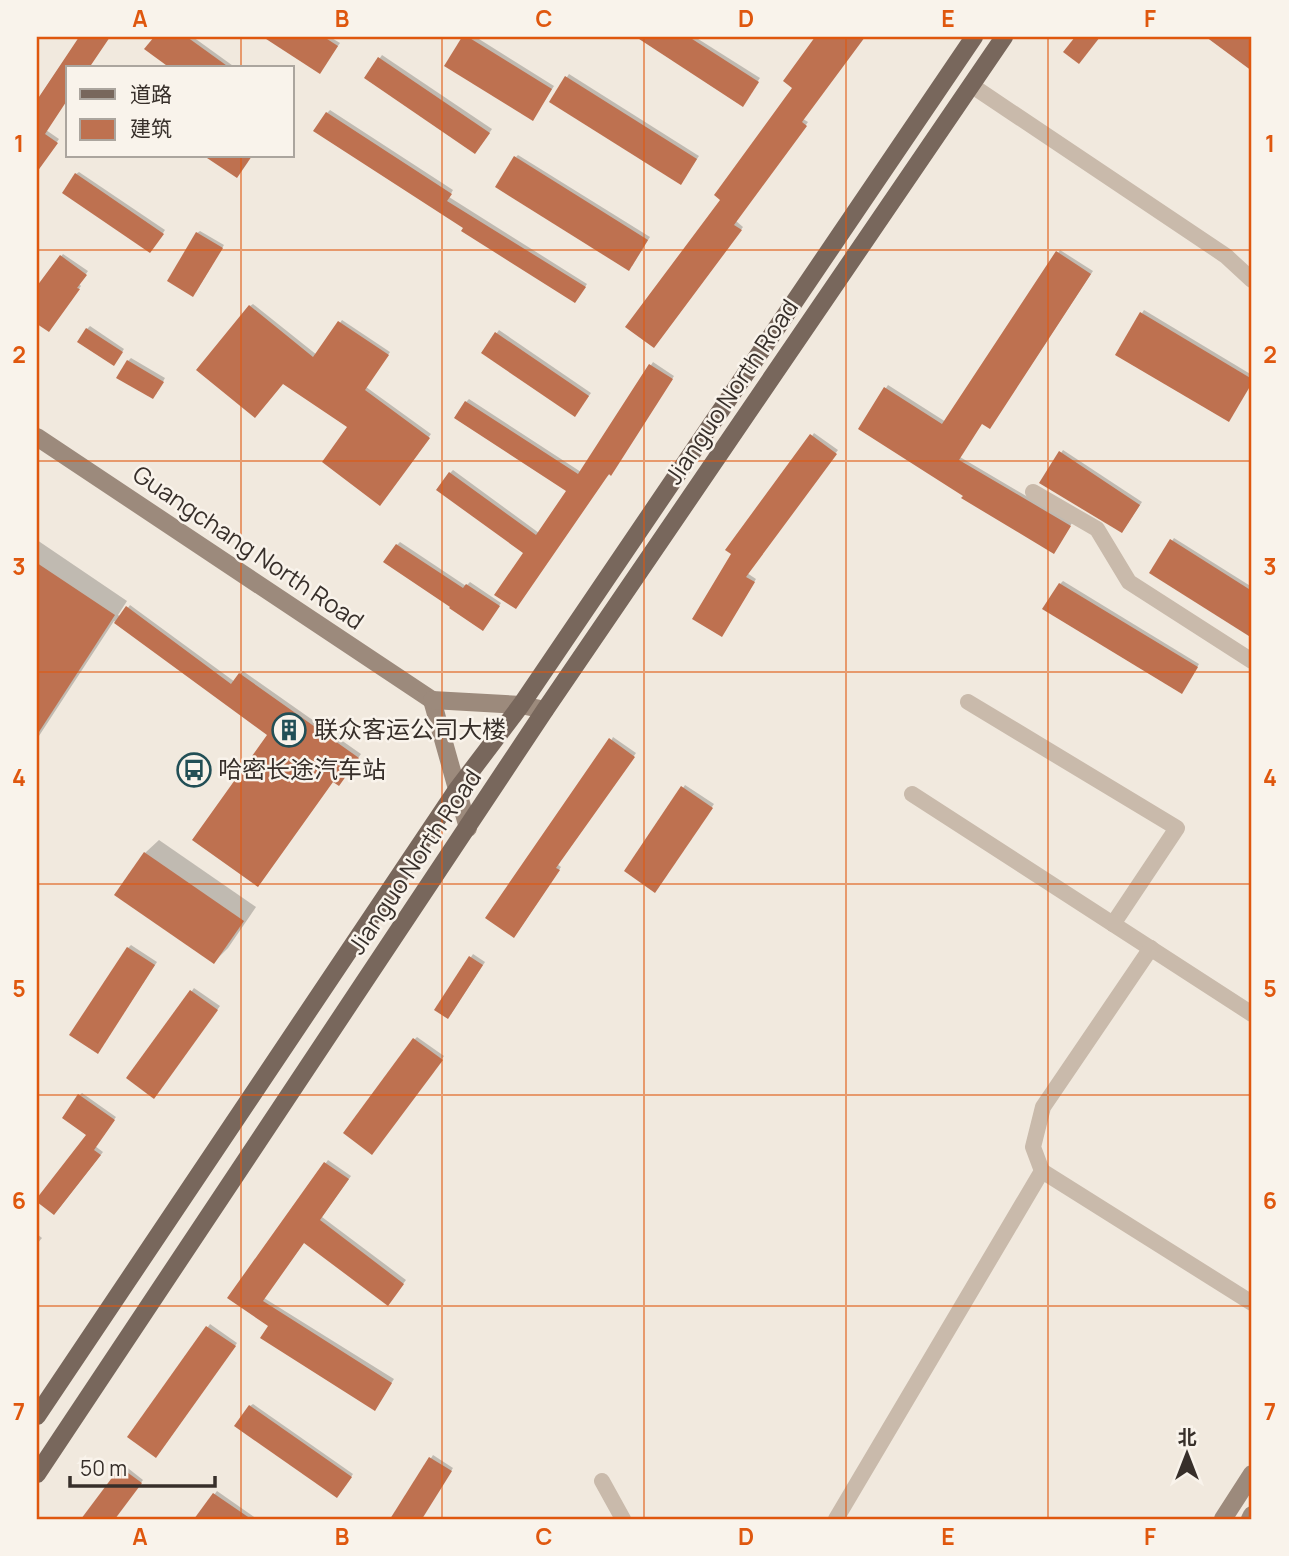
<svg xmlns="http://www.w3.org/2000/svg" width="1289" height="1556" font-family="Manrope,'Noto Sans SC',sans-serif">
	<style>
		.shadow { fill: #0003 }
		.building { fill: #be7150 }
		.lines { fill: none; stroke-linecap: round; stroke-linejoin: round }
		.street { stroke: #c9baab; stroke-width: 16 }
		.secondary { stroke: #9c8a7c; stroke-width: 18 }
		.primary { stroke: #78675c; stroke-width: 18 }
		.grid { fill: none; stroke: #df570e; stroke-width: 2; stroke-opacity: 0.55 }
		.labels { text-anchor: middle; stroke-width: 5; stroke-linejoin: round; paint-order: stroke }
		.street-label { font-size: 24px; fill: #372f2a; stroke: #f9f3eb }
		.poi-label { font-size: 24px; fill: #372f2a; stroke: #f9f3eb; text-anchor: start }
		.neatline { fill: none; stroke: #df570e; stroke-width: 2.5 }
		.grid-label { font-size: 23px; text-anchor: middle; font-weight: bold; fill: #df570e }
	</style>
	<rect width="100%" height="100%" fill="#f1e9de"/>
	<g class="shadow">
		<polygon points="80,37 109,37 88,68 68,68 68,97 46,130 59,139 37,170 37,100"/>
		<polygon points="156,37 193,37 236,68 173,68 147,49"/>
		<polygon points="267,37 330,37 340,43 320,71"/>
		<polygon points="464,37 480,37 479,39 554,86 535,116 446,65"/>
		<polygon points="641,37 695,37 760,78 742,104"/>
		<polygon points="818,37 864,37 803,119 808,122 736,221 743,227 657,343 722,199 795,87 785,80"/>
		<polygon points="382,55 492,129 478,149 366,78"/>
		<polygon points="569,74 699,156 683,180 551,101"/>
		<polygon points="330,110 453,190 449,197 587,284 578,298 465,227 327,113"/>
		<polygon points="518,155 650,237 632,266 516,157"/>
		<polygon points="79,172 165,230 153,248 76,174"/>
		<polygon points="200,231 224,245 196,292 197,233"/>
		<polygon points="1060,250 1093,271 992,424 982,422 960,457 1072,523 1056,549 965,495 860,428 888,385 946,422"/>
		<polygon points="63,254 88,271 79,284 81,286 48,330 37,322 37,287"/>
		<polygon points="253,304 317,355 342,320 390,352 366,387 431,434 382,502 350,427 250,306"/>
		<polygon points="1144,310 1252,375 1252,382 1231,417 1142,313"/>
		<polygon points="90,326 124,349 116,361 87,329"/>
		<polygon points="499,330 591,393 577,412 483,352"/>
		<polygon points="131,358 165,378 156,394 128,361"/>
		<polygon points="653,362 674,376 613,471 526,552 450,473 453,470 539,533 569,491 466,402 469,399 581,472"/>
		<polygon points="814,433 838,450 747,573 756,579 724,632 694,618"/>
		<polygon points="1063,450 1142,502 1124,529 1061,453"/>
		<polygon points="1174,538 1252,587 1252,636 1151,573"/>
		<polygon points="37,540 127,601 118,615 121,617 130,605 235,682 243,671 361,754 341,781 269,735 114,621 37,739"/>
		<polygon points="400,542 466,586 470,582 501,603 485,626 397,545"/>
		<polygon points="1063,581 1199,664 1184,689 1060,584"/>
		<polygon points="613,737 636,753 557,864 561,867 517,933"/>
		<polygon points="685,785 714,804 657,888 683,788"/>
		<polygon points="159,840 256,907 228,948 214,962 145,853"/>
		<polygon points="131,945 157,962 100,1049 128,948"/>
		<polygon points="473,954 485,962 451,1014 437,1010"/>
		<polygon points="194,988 220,1006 156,1094 128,1078"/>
		<polygon points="417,1037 444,1056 374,1150 415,1039"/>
		<polygon points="82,1093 116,1117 95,1146 103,1152 57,1211 89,1134 79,1096"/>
		<polygon points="328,1160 351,1176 322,1217 406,1280 390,1301 305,1241 264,1298 394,1379 377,1406 230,1297"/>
		<polygon points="37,1234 42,1238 37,1244"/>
		<polygon points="210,1324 237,1343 159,1453 129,1437"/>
		<polygon points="253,1404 353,1474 340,1493 250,1406"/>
		<polygon points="433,1455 453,1468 421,1519 392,1519"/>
		<polygon points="124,1465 143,1480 113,1519 83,1519"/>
		<polygon points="217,1491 257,1519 196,1519"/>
	</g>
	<g class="building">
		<polygon points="79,37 110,37 89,68 68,68 68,99 45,134 58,143 37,172 37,100"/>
		<polygon points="154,37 187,37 230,68 170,68 144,49"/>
		<polygon points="263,37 324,37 338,46 320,74"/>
		<polygon points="462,37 468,37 552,89 533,121 444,66"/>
		<polygon points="636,37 689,37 759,82 743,107"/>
		<polygon points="815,37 865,37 802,122 807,126 734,225 742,230 654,348 625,327 720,200 714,195 792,88 783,81"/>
		<polygon points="1075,37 1100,37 1079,64 1063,52"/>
		<polygon points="1206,37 1252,37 1252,71"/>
		<polygon points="378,57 490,133 475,154 364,78"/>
		<polygon points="565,76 697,159 681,185 549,102"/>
		<polygon points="326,112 452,194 447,201 586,287 575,303 461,231 463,228 313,131"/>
		<polygon points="204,156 252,156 237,178"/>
		<polygon points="514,156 648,240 629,271 495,187"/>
		<polygon points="75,173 164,234 150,253 62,193"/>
		<polygon points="196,232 223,248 193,297 167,281"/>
		<polygon points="1056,251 1091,274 990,429 982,424 959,460 1071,526 1054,554 961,498 963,496 858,429 884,387 942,424"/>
		<polygon points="60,255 87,275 77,288 80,289 49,332 37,324 37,286"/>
		<polygon points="249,305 313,357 338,321 389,355 365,390 430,438 380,506 322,462 347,427 283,384 255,418 196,370"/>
		<polygon points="1140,312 1252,379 1252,383 1229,422 1115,355"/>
		<polygon points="86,328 123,352 114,366 77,342"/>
		<polygon points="495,332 589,396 575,417 481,353"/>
		<polygon points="127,360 164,382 153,399 116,378"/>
		<polygon points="649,364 673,379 611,476 609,474 516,609 494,595 523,553 436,490 449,472 536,535 566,491 454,418 465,401 578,474"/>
		<polygon points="810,434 837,454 746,577 755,582 722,637 692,619 731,554 725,550"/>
		<polygon points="1059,451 1140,505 1122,533 1039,483"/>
		<polygon points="1170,539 1252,591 1252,638 1149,573"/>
		<polygon points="396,544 463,588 466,584 500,606 483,631 449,608 450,607 383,562"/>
		<polygon points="37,563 115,615 37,735"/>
		<polygon points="1059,583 1198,667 1182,694 1042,609"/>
		<polygon points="126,606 231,684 239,673 359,758 339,786 333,782 258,887 192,840 267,735 114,623"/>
		<polygon points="609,738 635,757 556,868 560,870 514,938 485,918"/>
		<polygon points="681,786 713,808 655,893 624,871"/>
		<polygon points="144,852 244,921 214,964 114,895"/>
		<polygon points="127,947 155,965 98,1054 69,1035"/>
		<polygon points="469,956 483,965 448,1019 434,1010"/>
		<polygon points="190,990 218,1010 154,1099 126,1078"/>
		<polygon points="413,1038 443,1060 372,1155 343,1133"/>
		<polygon points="78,1094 115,1120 94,1150 101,1155 54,1215 37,1202 37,1198 86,1135 62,1118"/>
		<polygon points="324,1162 349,1179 320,1220 404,1284 388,1306 304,1243 263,1301 392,1383 375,1411 260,1338 268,1326 227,1298"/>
		<polygon points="206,1326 236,1346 156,1458 127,1437"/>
		<polygon points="249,1405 352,1477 337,1498 234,1426"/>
		<polygon points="429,1457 452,1471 422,1519 390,1519"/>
		<polygon points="120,1467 142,1483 115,1519 81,1519"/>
		<polygon points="213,1493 251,1519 194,1519"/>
	</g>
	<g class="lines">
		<g class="street">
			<polyline points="971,85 1226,256 1252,280"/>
			<polyline points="1033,492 1097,529 1129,582 1252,661"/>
			<polyline points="968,702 1177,828 1113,924"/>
			<polyline points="912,794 1252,1014"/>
			<polyline points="1151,948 1043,1107 1033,1147 1042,1171 1252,1303"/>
			<polyline points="602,1481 623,1519"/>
			<polyline points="836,1519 1042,1171"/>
		</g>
		<g class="secondary">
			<polyline points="37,437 432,700"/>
			<polyline points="432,700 468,828"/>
			<polyline points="432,700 521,705 545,710"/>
			<polyline points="1223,1519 1252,1474"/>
			<polyline points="1250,1519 1252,1515"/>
		</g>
		<g class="primary">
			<polyline points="37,1416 456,791 521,705 974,37"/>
			<polyline points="37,1474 545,710 1004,37"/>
		</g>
	</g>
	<path class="grid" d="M 241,37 L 241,68M 442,37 L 442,1519M 644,37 L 644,1519M 846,37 L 846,1519M 1048,37 L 1048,1519M 241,156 L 241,1519M 37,250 L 1252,250M 37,461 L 1252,461M 37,672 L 1252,672M 37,884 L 1252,884M 37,1095 L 1252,1095M 37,1306 L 1252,1306"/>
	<defs>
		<symbol id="building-ring" viewBox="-11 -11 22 22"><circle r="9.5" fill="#f9f3eb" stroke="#224f56" stroke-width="1.5"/><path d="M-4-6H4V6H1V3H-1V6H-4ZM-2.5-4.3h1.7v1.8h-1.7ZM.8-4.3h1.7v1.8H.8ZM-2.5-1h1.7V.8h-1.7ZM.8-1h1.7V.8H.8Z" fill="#224f56"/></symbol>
		<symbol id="bus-ring" viewBox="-11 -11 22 22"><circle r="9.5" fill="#f9f3eb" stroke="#224f56" stroke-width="1.5"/><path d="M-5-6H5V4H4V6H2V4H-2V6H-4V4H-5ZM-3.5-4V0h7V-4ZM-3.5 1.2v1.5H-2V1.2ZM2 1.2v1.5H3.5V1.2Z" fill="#224f56"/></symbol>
	</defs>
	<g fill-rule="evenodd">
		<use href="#building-ring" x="270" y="711" width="38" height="38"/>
		<use href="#bus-ring" x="175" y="751" width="38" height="38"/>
	</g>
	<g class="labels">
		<g class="street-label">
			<text transform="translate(732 392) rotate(-56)" y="8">Jianguo North Road</text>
			<text transform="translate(248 548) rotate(34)" y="8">Guangchang North Road</text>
			<text transform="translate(415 862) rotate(-56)" y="8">Jianguo North Road</text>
		</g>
		<g class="poi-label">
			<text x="314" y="738">联众客运公司大楼</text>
			<text x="218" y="778">哈密长途汽车站</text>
		</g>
	</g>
	<rect width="1289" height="1556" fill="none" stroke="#f9f3eb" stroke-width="77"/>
	<rect x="66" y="66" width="228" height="91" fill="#f9f3eb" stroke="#aba59e" stroke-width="2"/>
	<rect x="80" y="89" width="35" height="10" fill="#78675c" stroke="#aba59e" stroke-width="2"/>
	<text x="130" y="102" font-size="21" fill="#372f2a">道路</text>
	<rect x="80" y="119" width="35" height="21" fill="#be7150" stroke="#aba59e" stroke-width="2"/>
	<text x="130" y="136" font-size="21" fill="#372f2a">建筑</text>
	<g transform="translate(1187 1454)" stroke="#f9f3eb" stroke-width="5" paint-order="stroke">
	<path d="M0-5L12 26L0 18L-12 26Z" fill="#372f2a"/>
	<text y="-10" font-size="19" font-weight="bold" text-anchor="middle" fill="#372f2a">北</text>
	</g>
	<path d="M70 1476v10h145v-10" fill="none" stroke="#372f2a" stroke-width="3.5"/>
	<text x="80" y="1476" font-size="21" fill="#372f2a" stroke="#f9f3eb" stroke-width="5" paint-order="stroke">50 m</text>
	<rect x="38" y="38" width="1212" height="1480" class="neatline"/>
	<g class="grid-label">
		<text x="140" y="27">A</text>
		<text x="342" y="27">B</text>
		<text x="544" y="27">C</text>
		<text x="746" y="27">D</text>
		<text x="948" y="27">E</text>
		<text x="1150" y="27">F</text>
		<text x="19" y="152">1</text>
		<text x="1270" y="152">1</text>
		<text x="19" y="363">2</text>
		<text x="1270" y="363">2</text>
		<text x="19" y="575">3</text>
		<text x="1270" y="575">3</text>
		<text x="19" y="786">4</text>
		<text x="1270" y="786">4</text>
		<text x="19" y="997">5</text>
		<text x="1270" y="997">5</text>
		<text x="19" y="1209">6</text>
		<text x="1270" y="1209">6</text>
		<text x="19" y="1420">7</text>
		<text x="1270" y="1420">7</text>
		<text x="140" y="1545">A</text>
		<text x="342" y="1545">B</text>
		<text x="544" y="1545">C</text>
		<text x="746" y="1545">D</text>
		<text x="948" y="1545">E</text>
		<text x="1150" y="1545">F</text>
	</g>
</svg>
